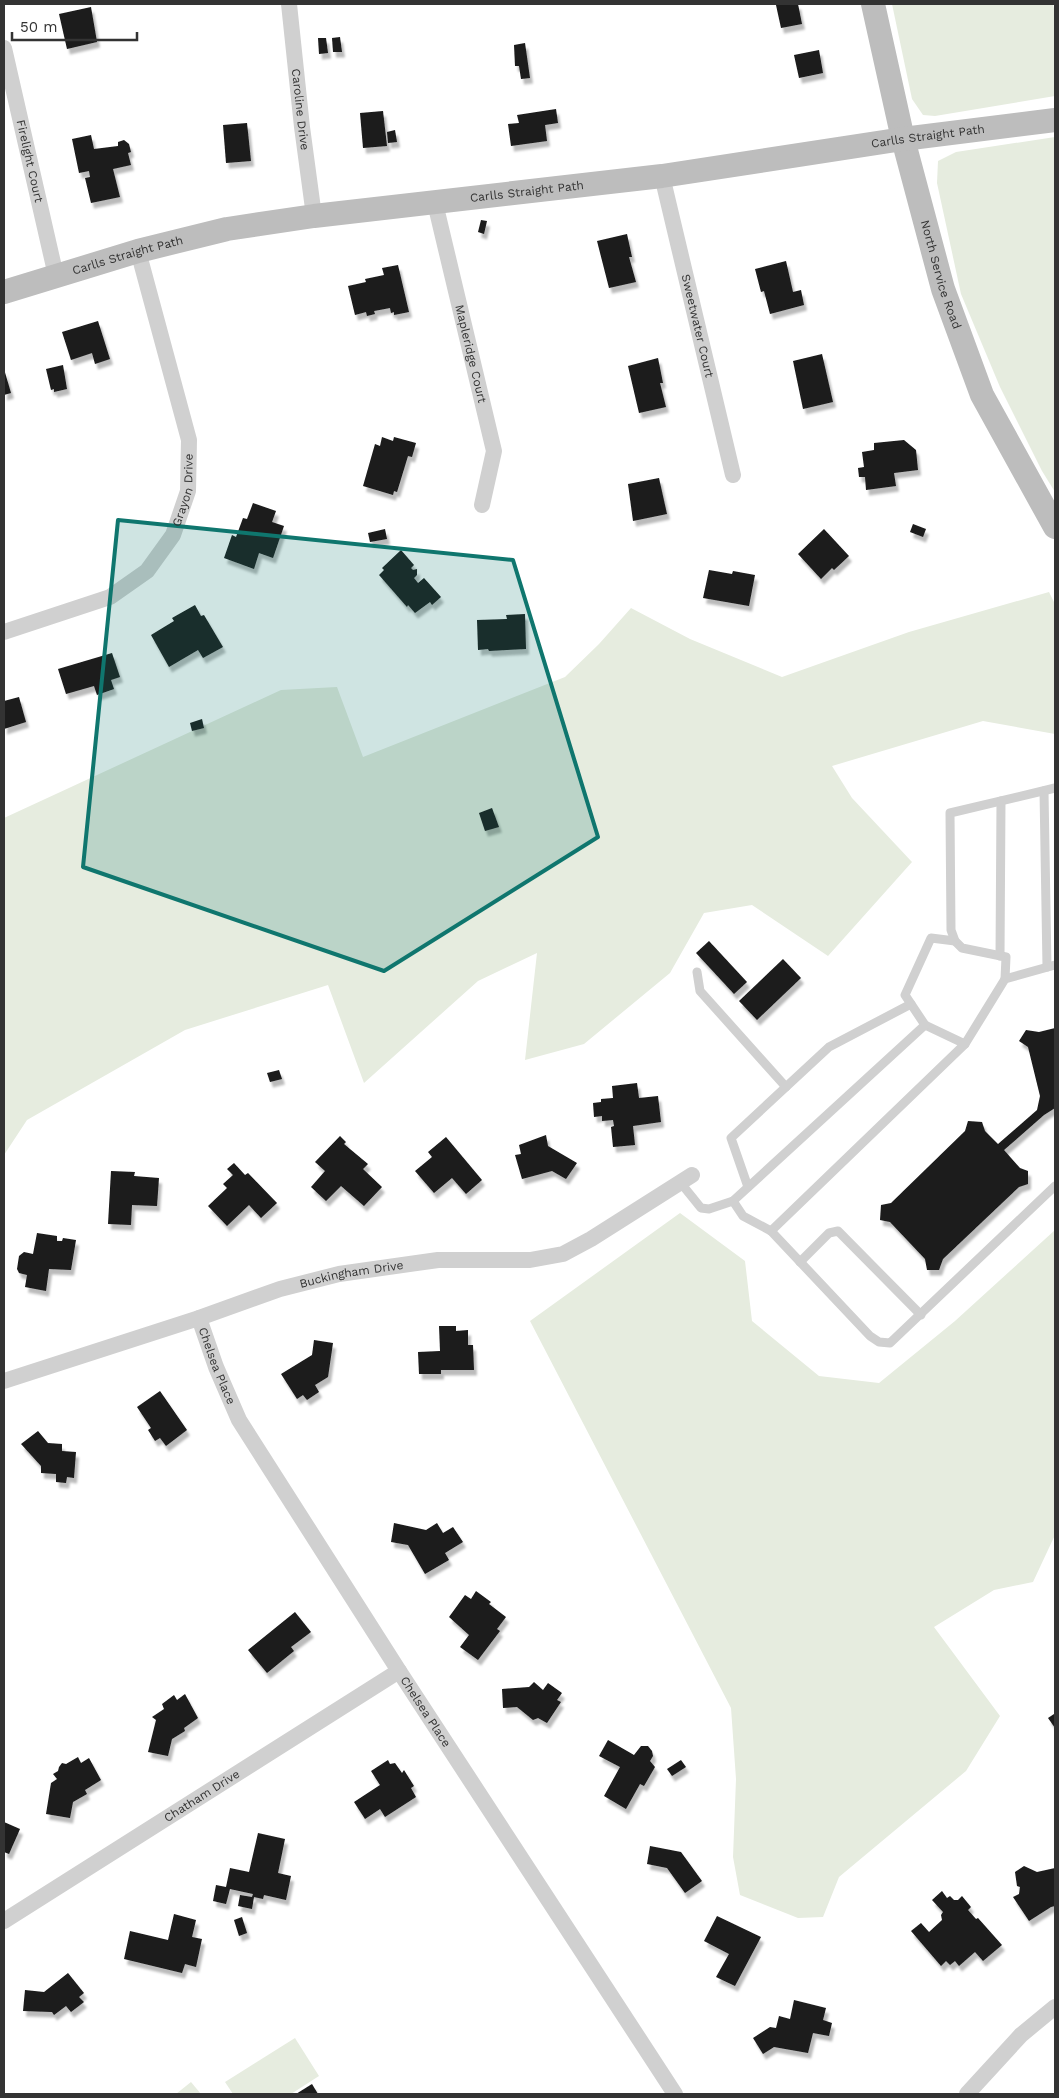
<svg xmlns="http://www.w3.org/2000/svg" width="1059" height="2098" font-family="'Work Sans',sans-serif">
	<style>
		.green { fill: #e6ecdf }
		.building { fill: #1a1a1a; filter: url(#shadow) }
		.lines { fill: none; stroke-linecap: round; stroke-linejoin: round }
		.lane { stroke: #d0d0d0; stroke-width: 9 }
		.street { stroke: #d0d0d0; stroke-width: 16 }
		.secondary { stroke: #bdbdbd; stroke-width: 24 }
		.marked { fill: #0f766e; fill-opacity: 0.2; stroke: #0f766e; stroke-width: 4; stroke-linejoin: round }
		.labels { text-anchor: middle; stroke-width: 5; stroke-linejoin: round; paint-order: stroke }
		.street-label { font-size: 12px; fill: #333; stroke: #fff }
	</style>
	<defs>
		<filter id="shadow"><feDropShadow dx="3" dy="5.5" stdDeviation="1" flood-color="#0004"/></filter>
	</defs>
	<rect width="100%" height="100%" fill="#fff"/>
	<g class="green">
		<polygon points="892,4 1053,4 1055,13 1055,96 935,116 923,115 912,99"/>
		<polygon points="1055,137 1055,492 1042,471 1000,387 961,294 937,183 938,161 956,152"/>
		<polygon points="1049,592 1055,604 1055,734 983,721 832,766 852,798 912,862 828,956 752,905 704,913 670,973 584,1044 525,1060 537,953 478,981 364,1083 328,985 185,1030 27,1120 4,1155 4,818 281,690 337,687 363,757 565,677 599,644 631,608 690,639 782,677 909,632"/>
		<polygon points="680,1213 745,1261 752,1321 819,1376 879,1383 955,1321 1055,1230 1055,1535 1033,1582 994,1590 934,1627 1000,1716 966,1771 839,1877 823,1917 798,1918 740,1895 733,1857 736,1779 731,1708 530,1321"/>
		<polygon points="295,2038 319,2076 291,2094 233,2094 225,2082"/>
		<polygon points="191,2082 201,2094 176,2094"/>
	</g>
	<g class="building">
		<polygon points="782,4 798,4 802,24 781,28 776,5"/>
		<polygon points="91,7 97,42 67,49 59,14"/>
		<polygon points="340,37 342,52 333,52 332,38"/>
		<polygon points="318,38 326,38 328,53 319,54"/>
		<polygon points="525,43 530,78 521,79 519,66 515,66 514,45"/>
		<polygon points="819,50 823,73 799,78 794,55"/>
		<polygon points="556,109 558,123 545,125 547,141 511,146 508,124 519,123 517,115"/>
		<polygon points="383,111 387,146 363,148 360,113"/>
		<polygon points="247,123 251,161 226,163 223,125"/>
		<polygon points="395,130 397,142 388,143 387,132"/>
		<polygon points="91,135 94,149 118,146 118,142 124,140 129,144 131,152 128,153 131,165 113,169 120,197 91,203 85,178 90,177 89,171 79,173 72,139"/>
		<polygon points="481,220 487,221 484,234 478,232"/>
		<polygon points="627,234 632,257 629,257 636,282 609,288 597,241"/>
		<polygon points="786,261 793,292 801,290 804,305 770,314 764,291 761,292 755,269"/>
		<polygon points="398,265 409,312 394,315 394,312 391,313 390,308 374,311 375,314 367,316 366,312 355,315 348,286 366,282 365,279 384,275 382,268"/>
		<polygon points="98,321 110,359 95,364 92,353 71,360 62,332"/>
		<polygon points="822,354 833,402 803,409 793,361"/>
		<polygon points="658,358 663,383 660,383 666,407 639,413 628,366"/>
		<polygon points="63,365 67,389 54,392 54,389 51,390 46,369"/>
		<polygon points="4,369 11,393 4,395"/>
		<polygon points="382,437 393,441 394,437 416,443 412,457 408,456 397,492 394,491 393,495 363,486 375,444 380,446"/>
		<polygon points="904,440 916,450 918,470 894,473 896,486 866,490 865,477 859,477 858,468 864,467 862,452 874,450 874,443"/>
		<polygon points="659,478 667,514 633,521 628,484"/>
		<polygon points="253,503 276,511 272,522 284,526 273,558 259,553 254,569 224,558 232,535 236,537 243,518 247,519"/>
		<polygon points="913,524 926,529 923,537 910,532"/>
		<polygon points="385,529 387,539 370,542 368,533"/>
		<polygon points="824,529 849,556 834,570 832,568 821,579 798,554"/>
		<polygon points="401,550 414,565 411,568 413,570 417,569 417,575 414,578 418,583 424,578 441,597 432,605 430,602 415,613 408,605 407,607 379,575 384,570 382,568"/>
		<polygon points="709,570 732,574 733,571 755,575 749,606 703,598"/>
		<polygon points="195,605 201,616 204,615 223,647 203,658 198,650 169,667 151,635 174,621 172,618"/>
		<polygon points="525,614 526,649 489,651 488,649 478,650 477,620 507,619 506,615"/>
		<polygon points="112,653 120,677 111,680 114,689 97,695 94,686 66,694 58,669"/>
		<polygon points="19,697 26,722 4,729 4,701"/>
		<polygon points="202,719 204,728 192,731 190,723"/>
		<polygon points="492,808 499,827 485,831 479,813"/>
		<polygon points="709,941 747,982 734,994 696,953"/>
		<polygon points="783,959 801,978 757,1020 739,1001"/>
		<polygon points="1055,1028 1055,1108 1044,1115 1004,1150 1020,1168 1028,1171 1028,1184 1019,1187 943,1259 939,1270 927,1270 925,1259 890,1222 880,1220 881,1205 891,1203 965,1131 968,1121 982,1122 985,1131 998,1144 1037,1110 1040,1096 1028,1047 1019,1041 1026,1030 1039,1032"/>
		<polygon points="279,1070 282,1079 270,1082 267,1073"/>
		<polygon points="637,1083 639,1098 658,1096 661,1122 633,1126 635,1145 613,1147 611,1127 614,1126 613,1120 602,1121 602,1116 594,1117 593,1103 601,1102 601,1099 613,1098 612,1086"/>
		<polygon points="546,1135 548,1146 577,1163 566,1179 552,1171 522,1179 515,1155 521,1154 519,1145"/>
		<polygon points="340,1136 346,1142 344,1144 368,1164 363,1169 382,1187 364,1206 341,1186 326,1201 311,1187 325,1171 315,1162"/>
		<polygon points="446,1137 482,1180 466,1194 452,1178 434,1193 415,1171 432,1157 428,1152"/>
		<polygon points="234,1163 245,1175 248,1173 277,1203 261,1218 249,1205 227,1226 208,1206 227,1188 223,1184 233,1175 227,1169"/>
		<polygon points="111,1171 135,1172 134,1176 159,1178 157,1206 132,1205 131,1225 108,1224"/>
		<polygon points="37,1233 57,1236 57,1241 62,1241 63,1238 76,1240 71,1270 49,1269 46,1291 25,1287 27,1275 19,1273 17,1269 19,1256 24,1252 33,1254"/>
		<polygon points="439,1326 456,1326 456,1331 468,1330 468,1345 473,1345 474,1370 441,1370 441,1374 419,1374 418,1352 440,1351"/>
		<polygon points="314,1340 333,1343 328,1377 315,1385 319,1392 307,1400 303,1395 297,1399 281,1374 312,1355"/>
		<polygon points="160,1391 187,1430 166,1446 160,1438 155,1441 148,1430 151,1428 137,1407"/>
		<polygon points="38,1431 48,1443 62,1444 62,1451 76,1452 74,1478 67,1477 66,1483 56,1482 56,1474 41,1473 41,1466 21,1444"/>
		<polygon points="394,1523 426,1530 437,1523 443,1533 453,1527 463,1542 445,1553 449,1560 425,1574 408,1545 391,1542"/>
		<polygon points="476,1591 491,1602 489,1604 506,1617 497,1629 500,1631 478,1660 460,1647 469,1635 449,1617 465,1595 471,1599"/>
		<polygon points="295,1612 311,1632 291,1647 294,1651 267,1673 248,1650"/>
		<polygon points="534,1682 543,1690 548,1683 562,1693 557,1700 561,1702 547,1723 538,1718 533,1720 517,1707 503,1708 502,1689 529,1687"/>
		<polygon points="185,1694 198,1718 184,1728 185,1731 172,1739 168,1756 148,1752 156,1720 152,1717 164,1709 162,1704 174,1695 177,1700"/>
		<polygon points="1054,1714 1055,1716 1055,1728 1048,1718"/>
		<polygon points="608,1740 634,1755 641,1746 648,1746 652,1751 653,1756 650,1761 655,1767 644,1786 640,1784 626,1809 604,1796 620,1767 599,1756"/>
		<polygon points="78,1757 81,1763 89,1758 101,1780 85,1790 87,1794 73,1802 70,1818 46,1814 51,1783 57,1779 53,1774 58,1771 59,1767 62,1763 66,1764"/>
		<polygon points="388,1760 390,1764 395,1763 402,1773 404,1770 414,1786 411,1788 416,1797 385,1817 380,1809 365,1819 354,1802 380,1785 371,1771"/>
		<polygon points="681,1760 686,1767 672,1776 667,1769"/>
		<polygon points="4,1822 20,1829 9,1854 4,1852"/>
		<polygon points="258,1833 285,1839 278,1873 291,1876 286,1900 264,1895 263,1899 254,1897 252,1909 238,1906 240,1895 252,1897 253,1894 230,1889 226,1904 213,1901 216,1885 226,1887 230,1868 249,1872"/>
		<polygon points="650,1846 681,1852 702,1881 685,1893 667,1868 647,1864"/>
		<polygon points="1024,1866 1037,1872 1055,1868 1055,1906 1051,1907 1029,1921 1013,1897 1019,1894 1020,1887 1017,1886 1015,1872"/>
		<polygon points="942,1891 947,1898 950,1896 954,1900 958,1900 962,1896 971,1907 968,1910 976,1919 978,1918 1002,1945 983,1961 975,1952 959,1966 955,1961 950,1965 946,1961 941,1966 911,1931 921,1923 929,1932 942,1920 941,1915 943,1912 932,1900"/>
		<polygon points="174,1914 196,1920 192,1937 202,1939 196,1967 185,1964 182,1973 124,1959 130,1931 168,1940"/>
		<polygon points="717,1916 761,1937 735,1986 716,1977 729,1954 704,1941"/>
		<polygon points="242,1917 247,1933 239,1936 234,1920"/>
		<polygon points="68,1973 84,1993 79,1997 84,2002 71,2012 66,2006 54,2015 52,2012 23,2011 25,1990 44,1992"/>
		<polygon points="794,2000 826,2008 823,2020 832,2023 829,2036 813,2033 808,2053 774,2047 763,2054 753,2038 770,2027 776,2028 779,2016 790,2019"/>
		<polygon points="312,2084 318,2094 296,2094"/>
	</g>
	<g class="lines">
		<g class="lane">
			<polyline points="1055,788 950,813 951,930 955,941 962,948 1006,957 1005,979 965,1044 771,1231 870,1336 879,1342 890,1343 1055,1186"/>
			<polyline points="1044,791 1047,967"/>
			<polyline points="1000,956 1001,801"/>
			<polyline points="697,972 700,991 786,1087"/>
			<polyline points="1005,979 1055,965"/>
			<polyline points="925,1025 965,1044"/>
			<polyline points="680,1182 701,1208 709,1209 733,1201"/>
			<polyline points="748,1187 731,1138 829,1047 911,1004"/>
			<polyline points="771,1231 743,1216 733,1201 925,1025 905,995 931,938 955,941"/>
			<polyline points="800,1262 829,1233 838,1231 921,1315"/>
		</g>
		<g class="street">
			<path id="s1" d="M 289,4 L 302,127 L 314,216"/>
			<path id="s2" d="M 4,48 L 56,276"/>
			<path id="s3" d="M 662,176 L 733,475"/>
			<path id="s4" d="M 435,203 L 494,451 L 482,505"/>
			<path id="s5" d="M 4,632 L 110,597 L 147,571 L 173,535 L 188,491 L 189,440 L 138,251"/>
			<path id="s6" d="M 199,1318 L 216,1367 L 239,1420 L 399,1671 L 675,2094"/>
			<path id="s7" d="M 4,1381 L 199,1318 L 280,1289 L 339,1274 L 438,1260 L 530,1260 L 563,1254 L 591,1239 L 692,1175"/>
			<path id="s8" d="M 4,1921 L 399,1671"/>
			<polyline points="967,2094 1021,2035 1055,2007"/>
		</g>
		<g class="secondary">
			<path id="s9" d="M 873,4 L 903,139 L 943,289 L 982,395 L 1055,527"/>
			<path id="s10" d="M 4,292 L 138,251 L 227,229 L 314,216 L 662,176 L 903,139 L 1055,120"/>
		</g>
	</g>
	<path class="marked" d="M 118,520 L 513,560 L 598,837 L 384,971 L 83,867 Z"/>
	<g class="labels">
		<g class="street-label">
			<text dy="4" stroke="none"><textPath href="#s1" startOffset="106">Caroline Drive</textPath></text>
			<text dy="4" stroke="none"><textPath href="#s10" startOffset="939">Carlls Straight Path</textPath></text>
			<text dy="4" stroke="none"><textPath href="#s2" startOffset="116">Firelight Court</textPath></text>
			<text dy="4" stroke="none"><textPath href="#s10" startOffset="534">Carlls Straight Path</textPath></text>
			<text dy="4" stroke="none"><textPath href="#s10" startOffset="129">Carlls Straight Path</textPath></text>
			<text dy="4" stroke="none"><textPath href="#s9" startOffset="279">North Service Road</textPath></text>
			<text dy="4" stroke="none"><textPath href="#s3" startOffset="154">Sweetwater Court</textPath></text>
			<text dy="4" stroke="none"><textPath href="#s4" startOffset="155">Mapleridge Court</textPath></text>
			<text dy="4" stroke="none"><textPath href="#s5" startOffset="248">Grayon Drive</textPath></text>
			<text dy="4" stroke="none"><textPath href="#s7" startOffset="364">Buckingham Drive</textPath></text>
			<text dy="4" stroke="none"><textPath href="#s6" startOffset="51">Chelsea Place</textPath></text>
			<text dy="4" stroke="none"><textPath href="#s6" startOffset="456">Chelsea Place</textPath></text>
			<text dy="4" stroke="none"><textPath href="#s8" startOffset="234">Chatham Drive</textPath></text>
		</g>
	</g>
	<rect width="1059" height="2098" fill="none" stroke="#333333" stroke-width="10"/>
	<path d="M12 32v8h125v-8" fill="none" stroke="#333333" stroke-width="2.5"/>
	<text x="20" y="32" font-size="15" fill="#333333" stroke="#ffffff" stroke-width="4" paint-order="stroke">50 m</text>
</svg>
